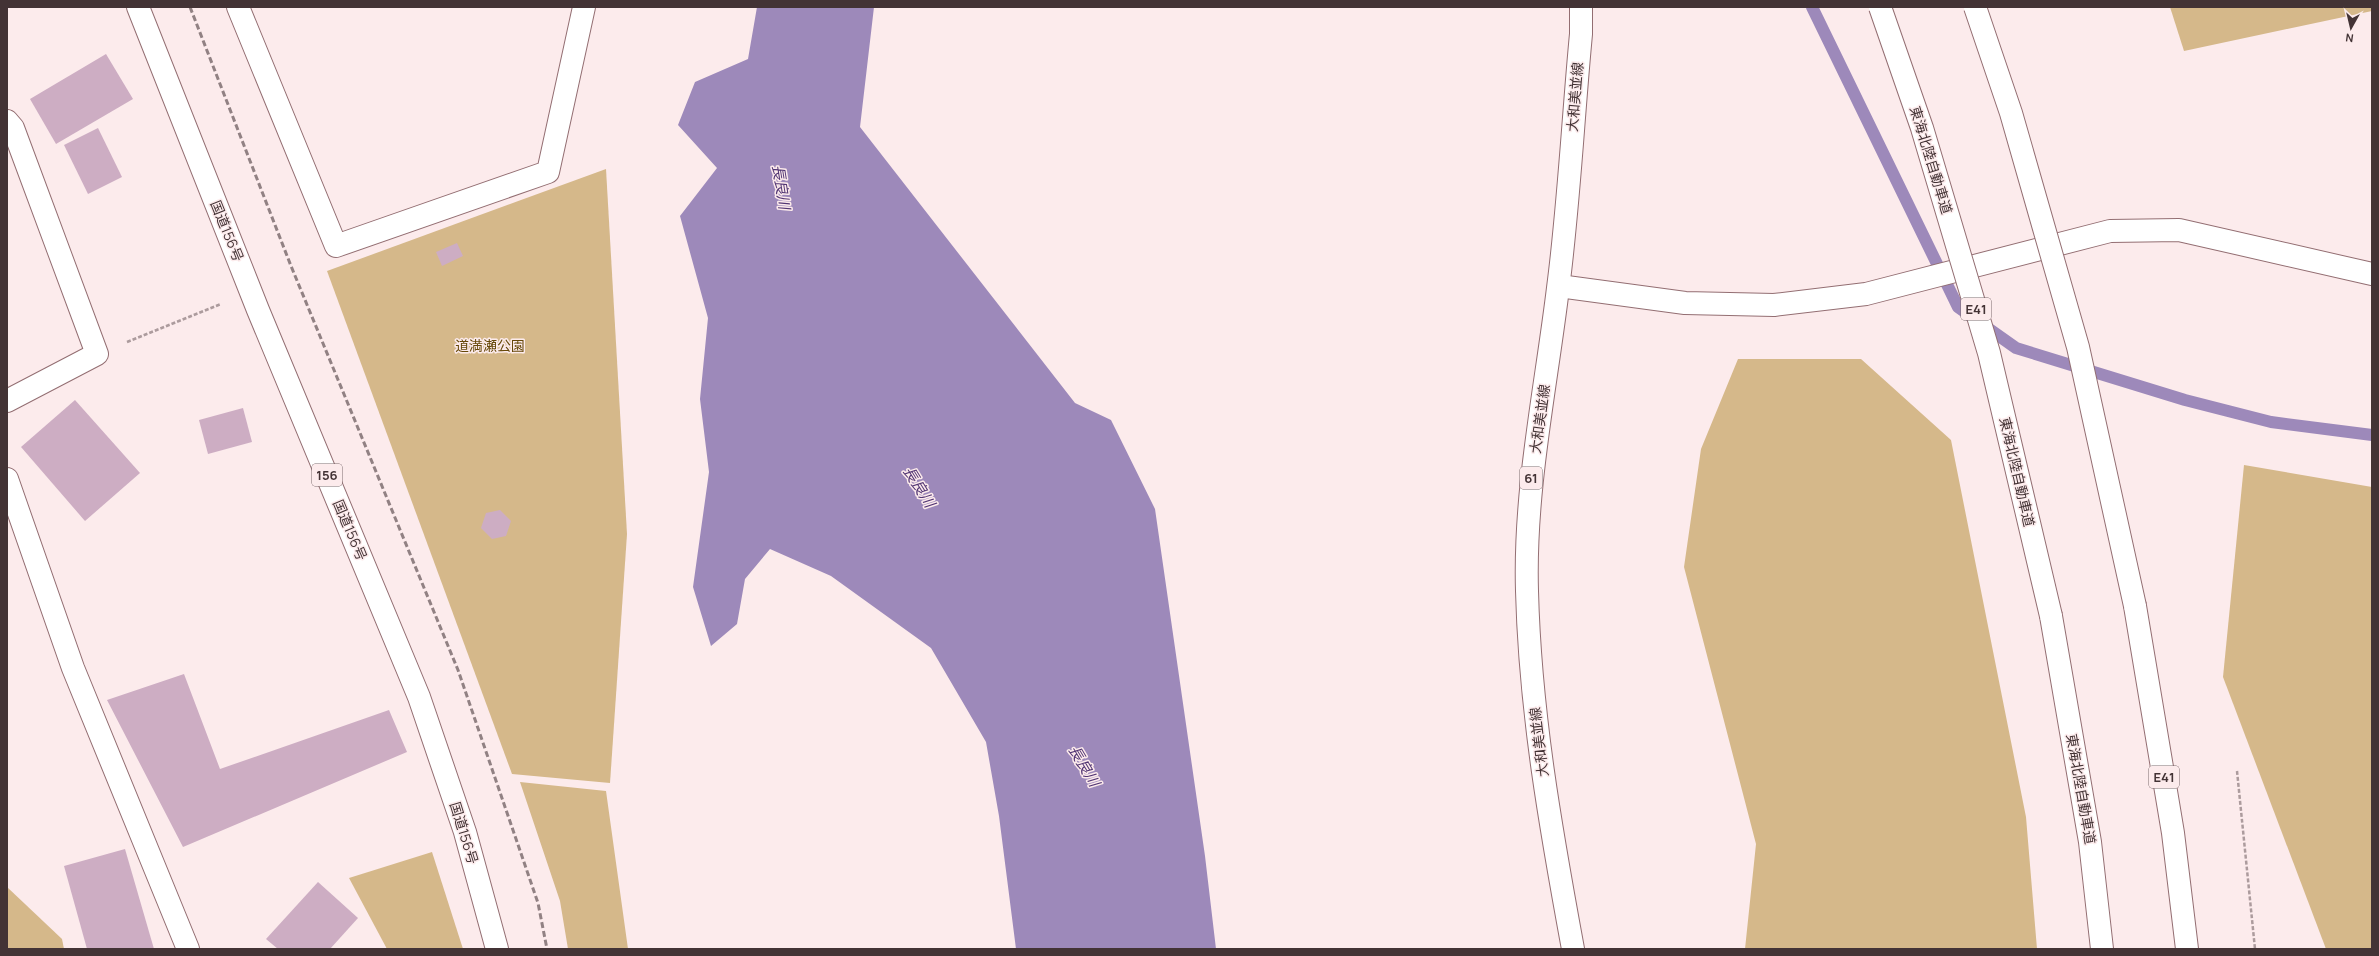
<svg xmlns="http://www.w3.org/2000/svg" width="2379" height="956" font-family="Manrope,'Noto Sans JP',sans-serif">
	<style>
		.green { fill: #d5b88a }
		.water { fill: #9d89ba }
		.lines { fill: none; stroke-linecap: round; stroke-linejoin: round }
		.stream { stroke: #9d89ba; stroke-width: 12 }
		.building { fill: #cdadc3 }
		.street-casing { stroke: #936e72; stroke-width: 24 }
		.primary-casing { stroke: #936e72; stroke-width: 24 }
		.highway-casing { stroke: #936e72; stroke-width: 24 }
		.path { stroke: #ac9b9d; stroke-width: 2.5; stroke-dasharray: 4 2; stroke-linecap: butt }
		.street { stroke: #fff; stroke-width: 22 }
		.primary { stroke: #fff; stroke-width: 22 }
		.highway { stroke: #fff; stroke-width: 22 }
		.rail { stroke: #918183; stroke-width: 3; stroke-dasharray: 6 3; stroke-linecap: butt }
		.highway-bridge-casing { stroke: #936e72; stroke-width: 24; stroke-linecap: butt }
		.highway-bridge { stroke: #fff; stroke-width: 22 }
		.labels { text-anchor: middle; stroke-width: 3; stroke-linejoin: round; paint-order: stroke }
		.shield { fill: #fcebec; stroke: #7a6a6c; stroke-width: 1 }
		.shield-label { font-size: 13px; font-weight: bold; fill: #433335 }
		.street-label { font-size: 14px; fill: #433335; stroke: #fcebec }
		.park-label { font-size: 14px; fill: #664808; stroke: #fcebec }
		.water-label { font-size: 15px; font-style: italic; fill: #523674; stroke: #fcebec }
	</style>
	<rect width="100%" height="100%" fill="#fcebec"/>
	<g class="green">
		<polygon points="2170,7 2372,7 2372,11 2184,51"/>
		<polygon points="606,169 627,534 610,783 512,774 327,271"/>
		<polygon points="1738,359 1861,359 1951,440 2026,817 2037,949 1745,949 1756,844 1684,567 1701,449"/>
		<polygon points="2244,465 2372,487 2372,949 2326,949 2223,677"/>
		<polygon points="520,782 606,791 628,949 568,949 560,901"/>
		<polygon points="432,852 463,949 387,949 349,878"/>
		<polygon points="7,887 62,939 64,949 7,949"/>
	</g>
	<polygon class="water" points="757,7 874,7 860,127 1075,403 1111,420 1155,509 1205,856 1216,949 1016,949 999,816 986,742 931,648 831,576 770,549 745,579 737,624 711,646 693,587 709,472 700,399 708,318 680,216 717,168 678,125 695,82 748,59"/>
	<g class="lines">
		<polyline class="stream" points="1812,7 1958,307 2016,348 2185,400 2271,422 2372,435"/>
	</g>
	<g class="building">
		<polygon points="106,54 133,99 56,144 30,99"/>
		<polygon points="98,128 122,177 88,194 64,145"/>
		<polygon points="457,243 463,256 442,266 436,252"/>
		<polygon points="75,400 140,473 85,521 21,447"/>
		<polygon points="243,408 252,442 208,454 199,420"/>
		<polygon points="500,510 511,521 506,536 492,539 481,528 486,513"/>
		<polygon points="184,674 220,769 389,710 407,752 183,847 107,700"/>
		<polygon points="125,849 154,949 87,949 64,866"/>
		<polygon points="318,882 358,918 330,949 278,949 266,939"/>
	</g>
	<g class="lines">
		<defs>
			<g id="street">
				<polyline points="238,7 336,246 548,172 584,7"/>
				<polyline points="7,121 13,128 97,354 7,401"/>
				<polyline points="1559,286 1685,303 1774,305 1866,294 2110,231 2179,230 2372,274"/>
				<polyline points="7,479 73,668 188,949"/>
			</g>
			<path id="primary" d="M 1573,949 C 1551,830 1530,712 1527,591 C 1524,489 1546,388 1558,288 C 1569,204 1573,118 1581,34 L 1581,7"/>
			<g id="highway">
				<polyline points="138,7 258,310 419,697 465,832 497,949"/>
				<polyline points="2135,606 2173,833 2187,949"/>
				<polyline points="2051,616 2090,842 2102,949"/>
			</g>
		</defs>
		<use href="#street" class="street-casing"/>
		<use href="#primary" class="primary-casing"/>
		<use href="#highway" class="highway-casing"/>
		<g class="path">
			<polyline points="127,342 221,304"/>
			<polyline points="2237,771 2255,949"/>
		</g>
		<use href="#street" class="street"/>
		<use href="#primary" class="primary"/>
		<use href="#highway" class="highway"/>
		<polyline class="rail" points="190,7 291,266 458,670 538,903 547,949"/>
		<defs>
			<g id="highway-bridge">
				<polyline points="1880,7 1922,128 1989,353 2051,616"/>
				<polyline points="1975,7 2011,113 2078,347 2135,606"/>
			</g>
		</defs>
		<use href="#highway-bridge" class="highway-bridge-casing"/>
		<use href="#highway-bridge" class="highway-bridge"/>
	</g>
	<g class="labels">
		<g class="shield">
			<rect x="1961" y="298" width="30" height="22" rx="3"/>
			<rect x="312" y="464" width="30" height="22" rx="3"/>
			<rect x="1520" y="467" width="22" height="22" rx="3"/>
			<rect x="2149" y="766" width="30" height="22" rx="3"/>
		</g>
		<g class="shield-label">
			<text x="1976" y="314">E41</text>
			<text x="327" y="480">156</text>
			<text x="1531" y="483">61</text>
			<text x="2164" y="782">E41</text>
		</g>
		<g class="street-label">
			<text transform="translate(1575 97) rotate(-85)" y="5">大和美並線</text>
			<text transform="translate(1931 160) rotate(73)" y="5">東海北陸自動車道</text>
			<text transform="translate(227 231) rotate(68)" y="5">国道156号</text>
			<text transform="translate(1540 419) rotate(-82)" y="5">大和美並線</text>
			<text transform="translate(2017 472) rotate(77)" y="5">東海北陸自動車道</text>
			<text transform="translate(350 530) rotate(67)" y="5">国道156号</text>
			<text transform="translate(1539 742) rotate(-97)" y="5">大和美並線</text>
			<text transform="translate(2081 789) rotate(80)" y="5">東海北陸自動車道</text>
			<text transform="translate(464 833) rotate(73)" y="5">国道156号</text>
		</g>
		<g class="park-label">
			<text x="490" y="351">道満瀬公園</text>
		</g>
		<g class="water-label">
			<text transform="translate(781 187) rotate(81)" y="5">長良川</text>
			<text transform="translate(919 487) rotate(58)" y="5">長良川</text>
			<text transform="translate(1084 766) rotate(59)" y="5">長良川</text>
		</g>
	</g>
	<rect width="2379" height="956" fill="none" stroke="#433335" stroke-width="16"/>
	<g transform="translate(2351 28) rotate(188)" stroke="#fcebec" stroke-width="3" paint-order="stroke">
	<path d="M0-3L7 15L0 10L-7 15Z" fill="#433335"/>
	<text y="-6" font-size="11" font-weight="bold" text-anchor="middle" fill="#433335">N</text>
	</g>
</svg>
